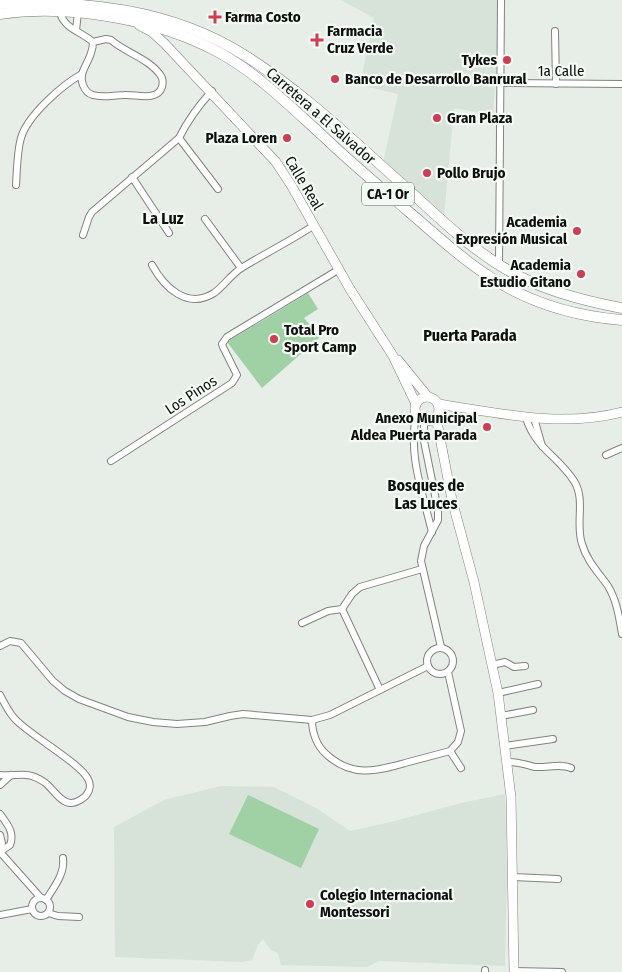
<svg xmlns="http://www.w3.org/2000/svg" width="622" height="972" font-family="'Fira Sans Condensed',sans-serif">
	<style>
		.built { fill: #d7e3d8 }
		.green { fill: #9fd1a5 }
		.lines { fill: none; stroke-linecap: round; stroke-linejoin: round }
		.minor-casing { stroke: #7f847f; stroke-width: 8 }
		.secondary-casing { stroke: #7f847f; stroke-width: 10 }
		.trunk-casing { stroke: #7f847f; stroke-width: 11 }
		.minor { stroke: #fff; stroke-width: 6 }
		.secondary { stroke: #fff; stroke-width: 9 }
		.trunk { stroke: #fff; stroke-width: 10 }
		.poi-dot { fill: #ce3d54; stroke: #f4faf4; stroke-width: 2 }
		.labels { text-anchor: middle; stroke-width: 4.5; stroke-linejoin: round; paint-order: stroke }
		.shield { fill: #f4faf4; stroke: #535653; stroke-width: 1 }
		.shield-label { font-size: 14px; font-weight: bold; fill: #0e100e }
		.poi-label { font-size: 15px; font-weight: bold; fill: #0e100e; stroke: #f4faf4; text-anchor: start }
		.street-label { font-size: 15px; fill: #0e100e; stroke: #f4faf4 }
		.neighbourhood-label { font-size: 16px; font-weight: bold; fill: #0e100e; stroke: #f4faf4 }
	</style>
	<rect width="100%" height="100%" fill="#e7ede7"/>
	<g class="built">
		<polygon points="341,0 501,0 493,115 454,108 444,217 383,163 398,94 360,85 374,18"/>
		<polygon points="221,786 274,787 316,808 350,831 391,822 461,803 505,794 507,872 505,966 379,961 367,967 281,965 278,953 271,950 263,939 258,945 252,960 242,962 115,957 114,827 164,800"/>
	</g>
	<g class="green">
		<polygon points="308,293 318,309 304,318 320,337 262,388 227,342"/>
		<polygon points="248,795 319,829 301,868 229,834"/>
	</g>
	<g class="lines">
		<defs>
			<g id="minor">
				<path d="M 60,12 C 63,28 82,32 93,42 C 93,46 92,50 91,53 C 88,64 78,73 83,85 C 85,90 88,94 93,95 C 103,98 114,95 124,95 C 136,94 157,102 162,87 C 163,83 163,79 161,76 C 150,59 126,53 111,40 L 106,39 L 93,42"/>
				<polyline points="76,30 78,13"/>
				<polyline points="555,31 556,84"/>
				<polyline points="501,83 622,84"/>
				<polyline points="179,138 218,189"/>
				<polyline points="132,177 169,233"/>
				<path d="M 16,185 C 17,170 17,152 21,138 C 27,116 62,85 82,74"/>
				<polyline points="205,219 241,268"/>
				<path d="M 83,235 L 89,217 L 92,212 L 179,138 C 188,120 198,106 212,91"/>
				<polyline points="499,264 501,0"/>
				<path d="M 152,265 C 164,287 187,310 214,293 C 224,286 231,274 243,267 C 266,253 290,241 313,226"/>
				<path d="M 416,416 C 408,455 423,494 432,532"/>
				<path d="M 526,418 C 536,449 557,455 574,481 C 586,500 575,523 582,544 C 587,561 598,572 608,586 C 617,601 619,617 622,634"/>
				<polyline points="534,418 542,446"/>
				<polyline points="424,421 424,441 438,510 438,520 424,546 421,561 441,647"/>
				<polyline points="606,455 622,448"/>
				<polyline points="111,461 232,383 237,375 223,347 222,344 227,337 338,270"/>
				<polyline points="342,609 380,690"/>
				<polyline points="302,623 328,611 342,609 352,594 360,587 422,569"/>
				<polyline points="0,646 10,641 21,643 53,681 65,691 79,699 128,717 153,722 177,724 205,722 230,716 243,714 312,720 330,715 428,666"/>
				<circle cx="440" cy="661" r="13"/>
				<polyline points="492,665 505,662 514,667 525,666"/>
				<polyline points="498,693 538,684"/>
				<path d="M 0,695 C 5,704 9,714 17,721 C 32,736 81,764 88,779 C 91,784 90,790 87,794 C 85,798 76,803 71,803 C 61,804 52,787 44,782 C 26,770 19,777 0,775"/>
				<polyline points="501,716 533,710"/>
				<path d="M 312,720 C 312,733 317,746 326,754 C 352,778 376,771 405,763 C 420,759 435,755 450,751 L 458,742 L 461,731 L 448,672"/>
				<polyline points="505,746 553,739"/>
				<polyline points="450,751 461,768"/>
				<path d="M 507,762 C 518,761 525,765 535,767 C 547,768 560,763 571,768"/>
				<polyline points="0,785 11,775"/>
				<path d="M 0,814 C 7,824 15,832 10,845 L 0,852"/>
				<polyline points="0,835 2,843 0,852"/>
				<polyline points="0,852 41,898"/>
				<polyline points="513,877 558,879"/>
				<circle cx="41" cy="907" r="9"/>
				<path d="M 46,900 C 54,887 65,874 63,858"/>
				<polyline points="48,913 58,916 79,917"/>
				<polyline points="0,915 32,909"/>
				<polyline points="485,970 485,972"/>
				<polyline points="513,971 562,972"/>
			</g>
			<g id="secondary">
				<polyline points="139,25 152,32 165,44 276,162 291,185 350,289 393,356 416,404"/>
				<polyline points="398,360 428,397"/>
				<circle cx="427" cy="409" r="12"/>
				<path d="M 438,404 C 499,413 560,428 622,412"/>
				<polyline points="436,417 452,500 474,582 498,693 511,797 514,972"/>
			</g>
			<g id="trunk">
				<path d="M 0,4 C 84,0 171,9 244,55 C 302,91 351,139 402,184 C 436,215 470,249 511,272 C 545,291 584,301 622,308"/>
				<path d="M 0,14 C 70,4 158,19 220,53 C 258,74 291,107 323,136 C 350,162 379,186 408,211 C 434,233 459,257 487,275 C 527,302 574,316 622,320"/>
			</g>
		</defs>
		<use href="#minor" class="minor-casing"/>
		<use href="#secondary" class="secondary-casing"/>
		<use href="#trunk" class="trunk-casing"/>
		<use href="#minor" class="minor"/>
		<use href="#secondary" class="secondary"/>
		<use href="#trunk" class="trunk"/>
	</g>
	<g class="poi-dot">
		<path d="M212.5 9.5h5v5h5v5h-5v5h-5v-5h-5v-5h5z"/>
		<path d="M314.5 32.5h5v5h5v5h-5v5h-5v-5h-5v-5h5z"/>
		<circle cx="507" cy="60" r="5"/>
		<circle cx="335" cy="79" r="5"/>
		<circle cx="437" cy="118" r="5"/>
		<circle cx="287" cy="138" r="5"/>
		<circle cx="427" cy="173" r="5"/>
		<circle cx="577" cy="231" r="5"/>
		<circle cx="581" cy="274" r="5"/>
		<circle cx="274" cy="339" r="5"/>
		<circle cx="487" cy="427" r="5"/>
		<circle cx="310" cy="904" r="5"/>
	</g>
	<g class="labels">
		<rect class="shield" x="362" y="182.5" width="52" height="23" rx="4"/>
		<g class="shield-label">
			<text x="388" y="199">CA-1 Or</text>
		</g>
		<g class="poi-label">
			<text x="225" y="22">Farma Costo</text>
			<text x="327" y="36">Farmacia<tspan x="327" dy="17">Cruz Verde</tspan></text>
			<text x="497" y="65" text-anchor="end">Tykes</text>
			<text x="345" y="84">Banco de Desarrollo Banrural</text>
			<text x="447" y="123">Gran Plaza</text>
			<text x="277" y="143" text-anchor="end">Plaza Loren</text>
			<text x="437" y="178">Pollo Brujo</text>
			<text x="567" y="227" text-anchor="end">Academia<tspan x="567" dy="17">Expresión Musical</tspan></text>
			<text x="571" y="270" text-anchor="end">Academia<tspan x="571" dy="17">Estudio Gitano</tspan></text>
			<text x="284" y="335">Total Pro<tspan x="284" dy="17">Sport Camp</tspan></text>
			<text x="477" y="423" text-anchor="end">Anexo Municipal<tspan x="477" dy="17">Aldea Puerta Parada</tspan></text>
			<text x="320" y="900">Colegio Internacional<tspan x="320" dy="17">Montessori</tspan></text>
		</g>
		<g class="street-label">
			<text x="561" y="76">1a Calle</text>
			<text transform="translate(321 116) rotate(41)" y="5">Carretera a El Salvador</text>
			<text transform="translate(304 183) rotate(59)" y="5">Calle Real</text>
			<text transform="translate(191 395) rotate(-33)" y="5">Los Pinos</text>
		</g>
		<g class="neighbourhood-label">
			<text x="163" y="224">La Luz</text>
			<text x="470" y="341">Puerta Parada</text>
			<text x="426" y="491">Bosques de<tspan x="426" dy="18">Las Luces</tspan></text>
		</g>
	</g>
</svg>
